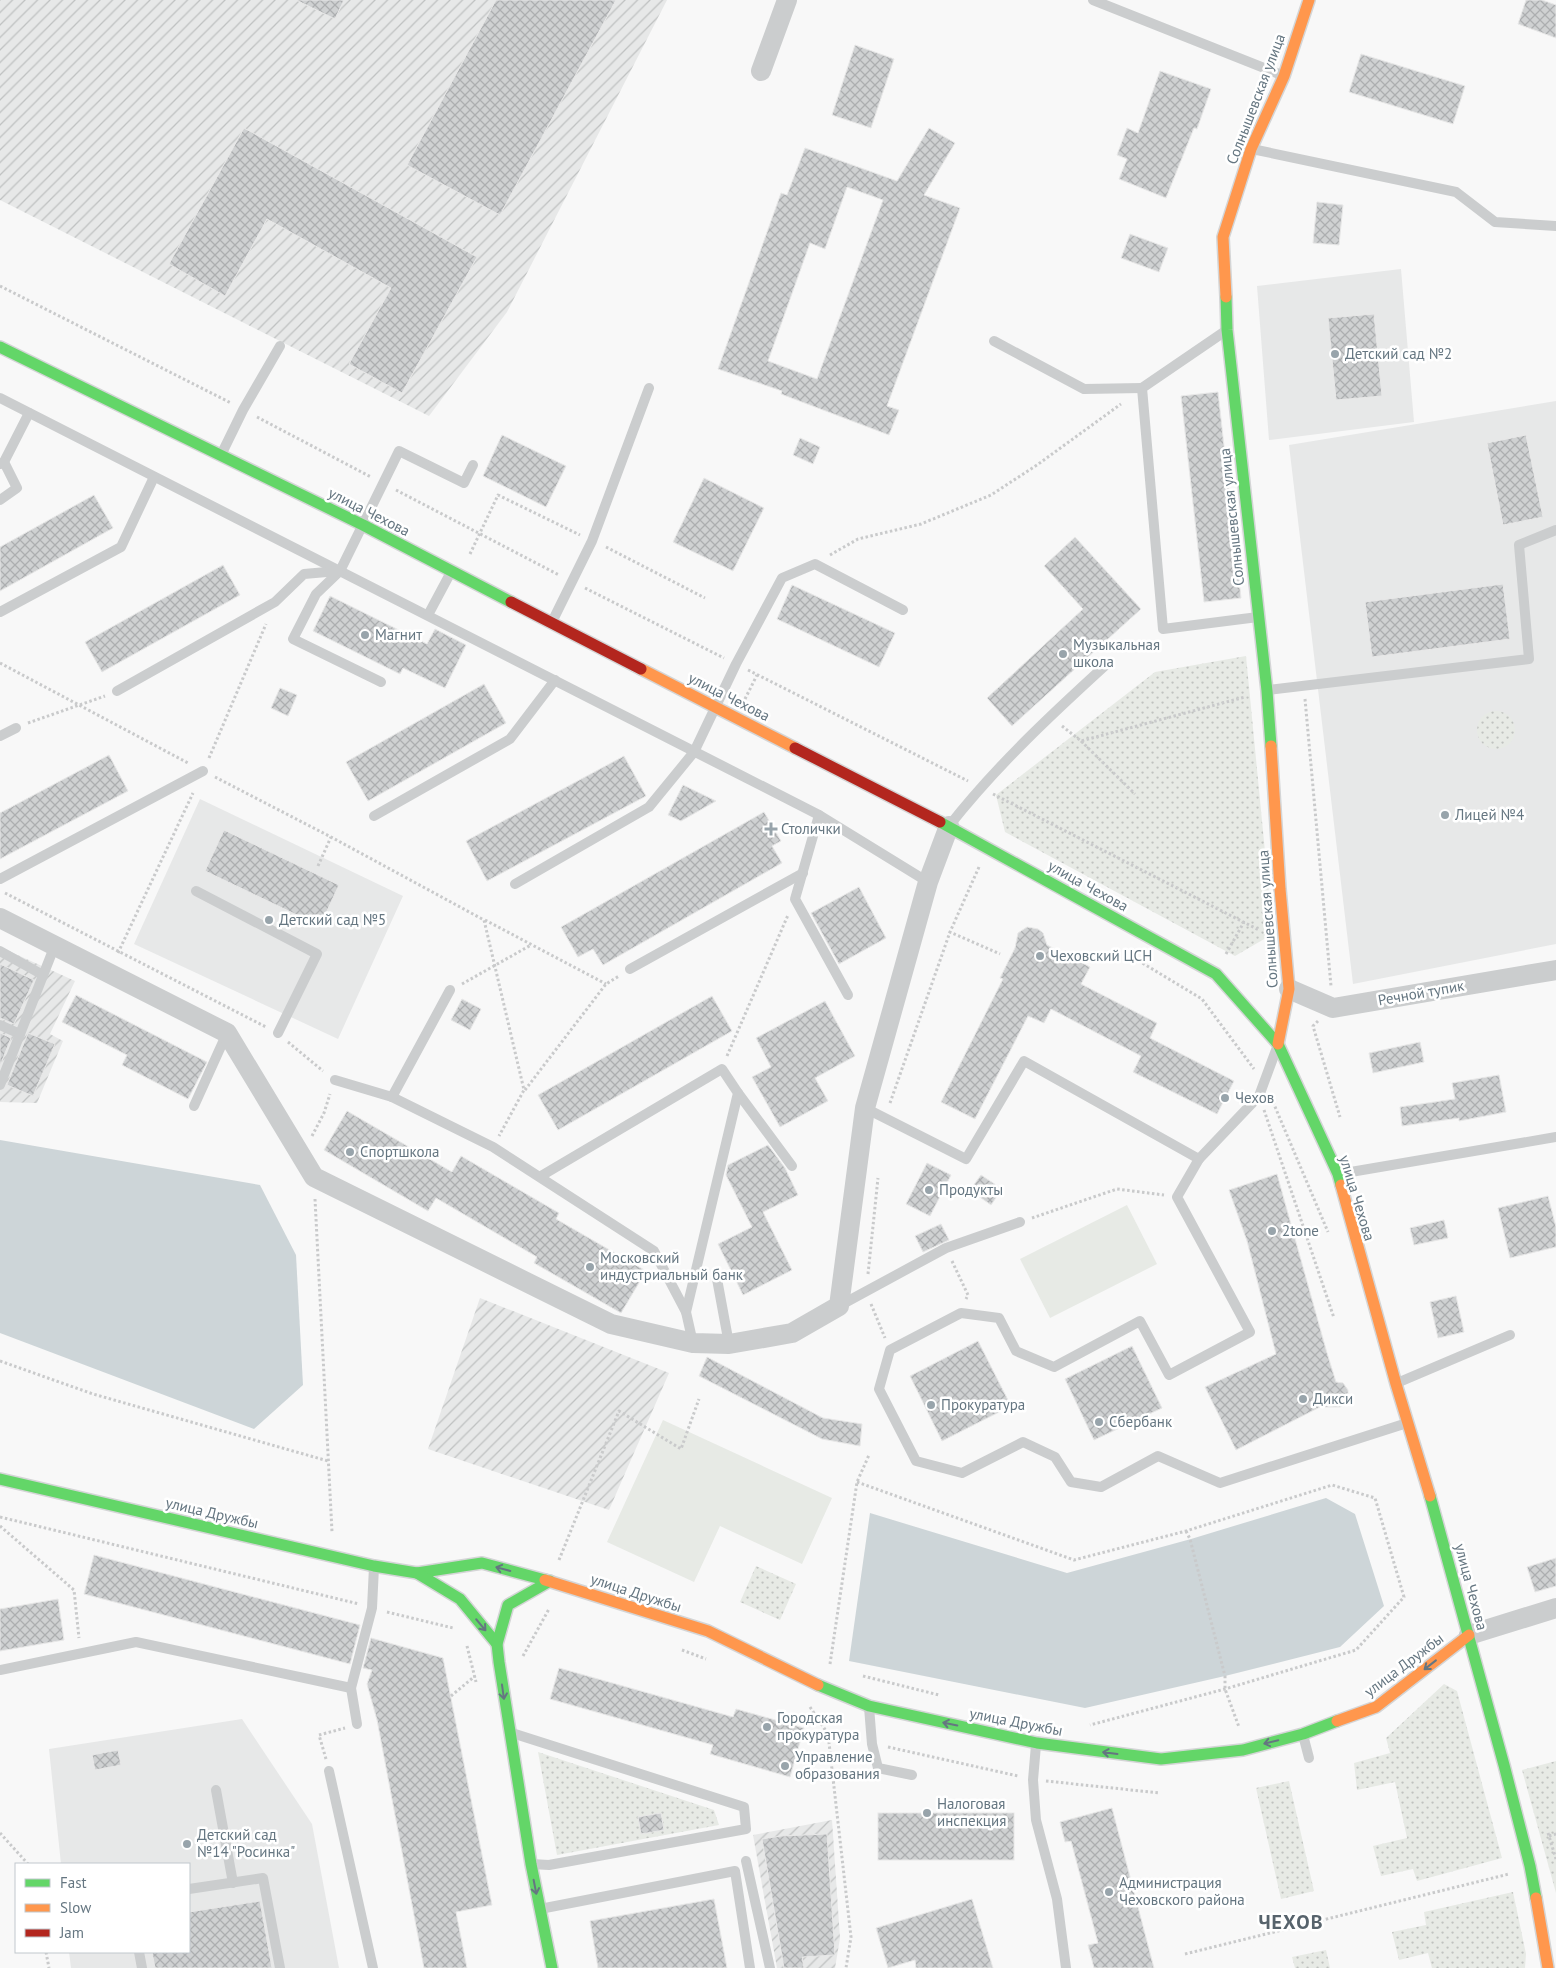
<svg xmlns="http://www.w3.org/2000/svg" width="1556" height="1968" font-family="'PT Sans',sans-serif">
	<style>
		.built { fill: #e7e8e8 }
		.industrial { fill: url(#industrial-furrows) }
		.grass { fill: url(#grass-dots) }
		.garden { fill: #e7eae5 }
		.water { fill: #cdd5d8 }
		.building { fill: url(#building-cross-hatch); stroke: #e8e8e8; fill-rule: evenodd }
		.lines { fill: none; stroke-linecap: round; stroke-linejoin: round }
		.fast-casing { stroke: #d4d5d6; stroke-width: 14 }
		.slow-casing { stroke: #d4d5d6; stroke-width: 14 }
		.jam-casing { stroke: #d4d5d6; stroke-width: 14 }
		.path { stroke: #c9cacb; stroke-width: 3; stroke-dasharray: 2.5 2.5; stroke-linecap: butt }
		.lane { stroke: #cbcdce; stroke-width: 10 }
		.street { stroke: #cbcdce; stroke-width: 20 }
		.fast { stroke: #63d668; stroke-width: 11 }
		.slow { stroke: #ff974d; stroke-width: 11 }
		.jam { stroke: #b3261e; stroke-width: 11 }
		.oneway { stroke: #657681 }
		.poi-dot { fill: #98a4ab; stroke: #fff; stroke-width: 2 }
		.labels { text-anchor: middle; stroke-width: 5; stroke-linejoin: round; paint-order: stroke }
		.street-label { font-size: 15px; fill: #657681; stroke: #fff }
		.poi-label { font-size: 15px; fill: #657681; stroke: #fff; text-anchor: start }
		.district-label { font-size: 20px; font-weight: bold; letter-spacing: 1px; fill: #57636c; stroke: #fff }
	</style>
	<defs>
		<pattern id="industrial-furrows" width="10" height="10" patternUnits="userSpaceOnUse" patternTransform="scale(1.25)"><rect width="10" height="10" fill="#e7e8e8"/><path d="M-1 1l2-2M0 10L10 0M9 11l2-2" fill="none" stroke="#bfc1c1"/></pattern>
		<pattern id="grass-dots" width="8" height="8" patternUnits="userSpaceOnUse" patternTransform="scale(1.25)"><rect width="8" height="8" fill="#e7eae5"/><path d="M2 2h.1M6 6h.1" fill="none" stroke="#bfc2bf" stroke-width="1.8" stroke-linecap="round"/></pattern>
		<pattern id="building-cross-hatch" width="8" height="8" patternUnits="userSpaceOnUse" patternTransform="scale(1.25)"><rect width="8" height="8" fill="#cfd1d2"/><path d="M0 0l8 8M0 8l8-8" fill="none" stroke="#acaeb0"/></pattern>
	</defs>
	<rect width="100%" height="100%" fill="#f8f8f8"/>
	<g class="built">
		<polygon points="1401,269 1414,422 1269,440 1257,286"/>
		<polygon points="1556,401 1556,944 1353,984 1289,445"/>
		<polygon points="200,799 403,896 338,1039 134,944"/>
		<polygon points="242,1719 312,1824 339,1968 71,1968 69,1952 189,1952 189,1864 61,1864 49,1749"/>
	</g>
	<g class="industrial">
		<polygon points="0,0 667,0 507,312 429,416 0,200"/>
		<polygon points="0,947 75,981 50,1034 63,1041 37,1103 0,1102"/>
		<polygon points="480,1298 669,1373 609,1510 428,1449"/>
		<polygon points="832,1820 840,1938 835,1968 777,1968 753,1835"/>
	</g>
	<g class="grass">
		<polygon points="1246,656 1273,934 1235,956 1005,832 996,795 1155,672"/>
		<circle cx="1496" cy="730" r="19"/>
		<polygon points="756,1566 796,1584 780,1620 740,1602"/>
		<polygon points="1444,1684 1457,1691 1502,1858 1417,1881 1413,1869 1381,1876 1373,1846 1407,1838 1395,1782 1357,1790 1354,1763 1390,1753 1386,1738"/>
		<polygon points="538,1752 714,1810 719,1825 557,1855"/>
		<polygon points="1556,1761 1556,1893 1522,1770"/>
		<polygon points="1289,1781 1314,1891 1281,1899 1256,1788"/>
		<polygon points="1513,1892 1526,1954 1525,1968 1432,1968 1428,1953 1399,1960 1392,1932 1426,1925 1424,1912"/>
		<polygon points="1326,1950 1330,1968 1295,1968 1292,1957"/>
	</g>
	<g class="garden">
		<polygon points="1127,1205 1157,1264 1050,1318 1020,1259"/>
		<polygon points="663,1420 832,1498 802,1564 720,1526 694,1582 607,1542"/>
	</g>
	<g class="water">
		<polygon points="0,1140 260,1185 296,1255 303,1385 254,1429 0,1333"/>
		<polygon points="1326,1498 1355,1514 1384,1606 1340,1647 1225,1676 1085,1708 849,1661 870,1513 1067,1573 1191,1539"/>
	</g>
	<g class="building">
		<polygon points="296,0 344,0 335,19"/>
		<polygon points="496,0 616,0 500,215 407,165"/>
		<polygon points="1526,0 1542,0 1556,5 1556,38 1518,24"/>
		<polygon points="855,45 894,59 871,128 832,115"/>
		<polygon points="1361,54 1465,86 1453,124 1349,92"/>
		<polygon points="1160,71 1211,89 1197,129 1194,128 1166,198 1119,179 1127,159 1117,155 1127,128 1138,133"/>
		<polygon points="244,128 477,257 402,393 349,364 391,288 267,219 225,296 169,264"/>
		<path d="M 929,128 L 955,143 L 924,195 L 960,208 L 887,406 L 899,410 L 889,435 L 781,394 L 782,391 L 718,369 L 781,193 L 787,195 L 805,148 L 897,181 ZM 847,187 L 883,200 L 817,379 L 768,361 L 810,243 L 825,249 Z"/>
		<polygon points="1317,202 1343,205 1339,245 1313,243"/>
		<polygon points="1130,234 1168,248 1159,272 1121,258"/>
		<polygon points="1374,314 1382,396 1336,400 1328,318"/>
		<polygon points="1218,392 1241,598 1204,602 1181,396"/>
		<polygon points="502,435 566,466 546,507 483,476"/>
		<polygon points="1526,435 1543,517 1503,525 1487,443"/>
		<polygon points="800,438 820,447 813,464 793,455"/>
		<polygon points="704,478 764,508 733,571 673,542"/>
		<polygon points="94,495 113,528 0,591 0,547"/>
		<polygon points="1075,537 1141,609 1012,726 987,698 1083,609 1044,566"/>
		<polygon points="223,565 240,595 102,672 85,642"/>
		<polygon points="1503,584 1510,639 1372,657 1365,602"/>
		<polygon points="792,585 895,633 879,667 777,619"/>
		<polygon points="330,596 427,644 435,629 466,645 445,688 403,668 400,674 313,631"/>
		<polygon points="484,684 506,723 368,801 346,762"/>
		<polygon points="280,688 297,695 288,716 271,708"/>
		<polygon points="109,755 128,791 0,859 0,813"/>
		<polygon points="624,756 646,796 487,881 466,841"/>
		<polygon points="683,785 716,801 681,821 668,815"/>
		<polygon points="764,812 781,841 772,846 782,863 603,965 593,949 578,957 561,927"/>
		<polygon points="224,830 339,885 320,926 205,871"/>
		<polygon points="859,887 886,938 839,964 811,913"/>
		<polygon points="1027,927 1038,929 1043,933 1047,945 1090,967 1081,984 1157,1023 1150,1038 1234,1081 1217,1114 1133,1072 1141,1056 1051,1009 1044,1023 1028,1016 975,1119 941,1102 1003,979 1000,978 1015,948 1018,933"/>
		<polygon points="0,964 34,980 14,1024 0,1018"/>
		<polygon points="76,995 207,1062 188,1099 122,1065 127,1055 62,1022"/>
		<polygon points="712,996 732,1031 558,1130 538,1095"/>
		<polygon points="462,999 481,1009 470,1030 451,1020"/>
		<polygon points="825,1001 855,1056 815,1078 828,1101 780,1127 752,1077 771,1067 756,1038"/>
		<polygon points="0,1033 11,1038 0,1066"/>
		<polygon points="28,1033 55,1044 33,1096 7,1085"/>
		<polygon points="1420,1042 1424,1062 1373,1073 1369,1053"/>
		<polygon points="1499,1075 1506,1112 1459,1121 1459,1118 1402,1126 1400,1107 1455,1099 1452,1083"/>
		<polygon points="347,1111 452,1172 461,1156 559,1213 556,1219 646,1271 621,1313 534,1263 537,1257 436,1198 428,1211 324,1150"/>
		<polygon points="768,1145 785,1168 798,1195 763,1212 792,1270 743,1295 718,1244 752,1227 726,1175 728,1165"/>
		<polygon points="927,1163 951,1175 930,1216 906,1204"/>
		<polygon points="1277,1174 1327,1353 1336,1382 1343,1383 1348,1390 1348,1398 1346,1404 1340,1407 1320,1407 1236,1450 1205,1387 1276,1354 1247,1241 1229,1190"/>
		<polygon points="981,1175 1002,1189 991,1205 970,1190"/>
		<polygon points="1548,1196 1556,1227 1556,1247 1510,1258 1498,1208"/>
		<polygon points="1444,1220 1448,1238 1414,1245 1410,1228"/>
		<polygon points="941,1224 949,1240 923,1252 915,1236"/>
		<polygon points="1456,1296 1464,1332 1438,1338 1430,1302"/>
		<polygon points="978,1341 1011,1406 942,1441 910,1376"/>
		<polygon points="1132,1346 1162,1408 1094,1440 1065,1379"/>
		<polygon points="707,1357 823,1418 862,1424 860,1446 822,1439 699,1376"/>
		<polygon points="94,1555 360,1625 350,1664 84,1594"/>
		<polygon points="1556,1558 1556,1586 1535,1592 1527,1567"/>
		<polygon points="58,1599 64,1640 0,1651 0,1609"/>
		<polygon points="371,1638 443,1658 492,1905 456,1912 467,1968 424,1968 377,1720 367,1684 372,1670 363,1668"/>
		<polygon points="559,1668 733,1717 736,1709 804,1728 790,1777 710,1754 713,1745 550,1699"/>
		<polygon points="118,1750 121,1765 95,1770 92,1755"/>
		<polygon points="1112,1808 1154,1968 1094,1968 1088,1945 1098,1943 1071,1841 1065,1842 1060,1822"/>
		<polygon points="661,1813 664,1830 641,1834 638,1817"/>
		<rect x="878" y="1813" width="136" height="47"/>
		<polygon points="827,1834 835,1955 802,1957 804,1968 784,1968 762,1839 781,1836"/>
		<polygon points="714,1899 727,1968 598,1968 590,1921"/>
		<polygon points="972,1899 993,1968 916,1968 915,1960 888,1968 876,1928"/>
		<polygon points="260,1901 272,1968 155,1968 152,1952 189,1952 189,1912"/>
	</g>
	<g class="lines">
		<defs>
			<g id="fast">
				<polyline points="1226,297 1227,330 1267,691 1271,746"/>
				<polyline points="0,347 363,525 511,602"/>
				<polyline points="940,822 1216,974 1278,1044 1338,1174 1341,1185"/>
				<polyline points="0,1479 374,1566 417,1573 482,1563 545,1580"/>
				<polyline points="1430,1496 1504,1765 1530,1866 1536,1898"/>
				<polyline points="417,1573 460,1599 497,1644"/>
				<polyline points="550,1581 508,1605 497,1644 499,1662 531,1864 552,1968"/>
				<polyline points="818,1685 869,1706 1037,1743 1161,1759 1243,1750 1303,1734 1337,1721"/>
			</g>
			<g id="slow">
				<polyline points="1226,297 1223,237 1251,149 1284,76 1309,0"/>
				<polyline points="641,669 795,748"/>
				<polyline points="1271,746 1280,889 1289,989 1278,1044"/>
				<polyline points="1341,1185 1396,1384 1430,1496"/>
				<polyline points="545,1580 708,1631 818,1685"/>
				<polyline points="1337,1721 1376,1707 1469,1635"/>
				<polyline points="1536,1898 1548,1968"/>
			</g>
			<g id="jam">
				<polyline points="511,602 641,669"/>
				<polyline points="795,748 940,822"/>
			</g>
		</defs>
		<use href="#fast" class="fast-casing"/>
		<use href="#slow" class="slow-casing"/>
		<use href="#jam" class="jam-casing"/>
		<g class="path">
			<polyline points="0,286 231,403"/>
			<polyline points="257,417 371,477"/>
			<polyline points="396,490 559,575"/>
			<polyline points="606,547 705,598"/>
			<polyline points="470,554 498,495 580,535"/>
			<polyline points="830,555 858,539 921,524 991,495 1037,465 1121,404"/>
			<polyline points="585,588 724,658"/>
			<polyline points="0,663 188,763"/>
			<polyline points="748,670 968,781"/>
			<polyline points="745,699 757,675"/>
			<polyline points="1305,699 1331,986"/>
			<polyline points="28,723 105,696"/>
			<polyline points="1062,726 1081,741 1245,697"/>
			<polyline points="1081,741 1135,794"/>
			<polyline points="209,758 266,624"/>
			<polyline points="215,777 331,837 484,920 524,1090 499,1136"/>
			<polyline points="993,794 1259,930"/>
			<polyline points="318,866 331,837"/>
			<polyline points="979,867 950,932 1000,954"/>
			<polyline points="5,893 266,1027"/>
			<polyline points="485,920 606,984"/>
			<polyline points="118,953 193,793"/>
			<polyline points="1226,954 1244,922"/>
			<polyline points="1134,958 1202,999 1254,1069"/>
			<polyline points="462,984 531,945"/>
			<polyline points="1318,1021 1313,1026 1340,1117"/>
			<polyline points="288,1042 323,1071"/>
			<polyline points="727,1056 788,915"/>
			<polyline points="525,1090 606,984 619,976"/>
			<polyline points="1273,1102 1328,1232"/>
			<polyline points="890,1103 950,932"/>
			<polyline points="1264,1110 1334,1318"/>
			<polyline points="312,1136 324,1113 330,1094"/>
			<polyline points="315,1199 332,1532"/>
			<polyline points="1032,1218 1117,1189 1164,1195"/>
			<polyline points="952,1261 968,1295 966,1299"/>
			<polyline points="868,1274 878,1178"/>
			<polyline points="871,1304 885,1338"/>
			<polyline points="0,1361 93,1394 328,1461"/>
			<polyline points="857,1482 1074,1560 1186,1531 1332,1485 1375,1498 1404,1597 1356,1650 1225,1689 1090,1725"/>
			<polyline points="0,1517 359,1604"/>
			<polyline points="0,1526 74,1590 79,1638"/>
			<polyline points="1186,1531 1190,1539 1225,1676 1225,1689 1239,1727"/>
			<polyline points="559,1560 619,1411 681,1449 699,1399"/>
			<polyline points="387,1612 453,1628"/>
			<polyline points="467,1646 476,1682"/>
			<polyline points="682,1650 706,1659"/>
			<polyline points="523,1656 549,1609"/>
			<polyline points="830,1664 857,1482 869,1455"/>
			<polyline points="863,1676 939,1695"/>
			<polyline points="451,1696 475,1676"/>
			<polyline points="810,1707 828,1734 851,1937 846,1968"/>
			<polyline points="828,1734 857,1740"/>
			<polyline points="888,1747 1018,1776"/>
			<polyline points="326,1759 319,1735 345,1728"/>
			<polyline points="1046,1781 1160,1793"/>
			<polyline points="0,1833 28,1864"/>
			<polyline points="1548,1833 1556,1859"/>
			<polyline points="1549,1836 1556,1834"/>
			<polyline points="46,1952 49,1968"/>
			<polyline points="1185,1954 1509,1874"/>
		</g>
		<g class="lane">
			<polyline points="1093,0 1284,76"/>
			<polyline points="1252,149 1456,192 1495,222 1556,226"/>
			<polyline points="1224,332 1142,388 1163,629 1258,617"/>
			<polyline points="994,341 1084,389 1142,388"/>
			<polyline points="0,398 819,815 928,882"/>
			<polyline points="221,455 243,410 280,346"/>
			<polyline points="0,464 4,462 29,413"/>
			<polyline points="0,500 17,488 4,462"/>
			<polyline points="0,612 121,547 154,477"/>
			<polyline points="428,615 451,572"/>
			<polyline points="552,622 592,541 649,388"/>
			<polyline points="381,682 293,639 316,594 340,571 399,451 464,483 473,465"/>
			<polyline points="1268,690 1529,659 1519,545 1556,530"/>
			<polyline points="117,691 275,602 304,574 338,571"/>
			<polyline points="0,736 16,728"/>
			<polyline points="819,815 795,899 848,995"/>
			<polyline points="374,816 510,739 555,680"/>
			<path d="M 949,826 C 997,765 1052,714 1109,662"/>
			<polyline points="0,879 203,771"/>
			<polyline points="515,884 649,807 694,752 736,664 782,578 815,564 903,610"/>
			<polyline points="196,891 317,954 278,1033"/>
			<polyline points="0,951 43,975"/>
			<polyline points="630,969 803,873"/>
			<polyline points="0,1025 20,1034"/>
			<polyline points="335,1080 392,1097 493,1147 654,1251 686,1312"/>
			<polyline points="0,1085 55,945"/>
			<polyline points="738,1093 792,1166"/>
			<polyline points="392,1097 450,990"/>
			<polyline points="194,1106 227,1033"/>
			<polyline points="865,1108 966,1159 1024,1061 1199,1159 1259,1096 1276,1050"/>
			<polyline points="1199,1159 1177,1197 1250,1332 1169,1375 1140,1321 1054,1367 1016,1351 999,1318 961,1313 890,1350 879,1389 916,1461 962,1473 1023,1442 1055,1457 1071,1482 1101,1487 1158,1456 1220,1483 1407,1423"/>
			<polyline points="1339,1174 1556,1137"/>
			<polyline points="541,1176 722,1069 738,1093 686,1312 693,1343"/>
			<polyline points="717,1279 729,1344"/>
			<polyline points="839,1306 946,1248 1020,1222"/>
			<polyline points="1397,1383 1510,1335"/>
			<polyline points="0,1670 136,1642 351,1688 372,1608 374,1567"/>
			<polyline points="351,1688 357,1724"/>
			<polyline points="869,1707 872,1744 878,1768 912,1775"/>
			<polyline points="512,1733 744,1807 746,1829 549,1865 531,1864"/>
			<polyline points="1303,1735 1309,1758"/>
			<polyline points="1036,1745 1033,1780 1036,1820 1057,1899 1066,1968"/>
			<polyline points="329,1771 373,1968"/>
			<polyline points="216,1790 233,1883"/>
			<polyline points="746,1861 770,1968"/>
			<polyline points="189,1889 263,1878 280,1968"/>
			<polyline points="540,1909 735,1871 750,1968"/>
			<polyline points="139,1952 142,1968"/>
		</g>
		<g class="street">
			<polyline points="761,71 787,0"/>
			<polyline points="0,918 227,1033 314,1177 611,1324 693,1343 729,1344 792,1333 839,1306 865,1108 928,882 949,826"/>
			<polyline points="1289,989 1333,1008 1556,970"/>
			<polyline points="1469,1635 1556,1608"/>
		</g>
		<use href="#fast" class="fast"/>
		<use href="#slow" class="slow"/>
		<use href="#jam" class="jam"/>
	</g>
	<defs><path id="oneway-shaft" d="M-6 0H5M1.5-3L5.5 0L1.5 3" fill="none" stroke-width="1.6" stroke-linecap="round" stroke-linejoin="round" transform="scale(1.25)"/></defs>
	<g class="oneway">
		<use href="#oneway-shaft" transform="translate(503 1569) rotate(-165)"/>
		<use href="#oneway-shaft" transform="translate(481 1625) rotate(50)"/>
		<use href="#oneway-shaft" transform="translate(1430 1665) rotate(142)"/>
		<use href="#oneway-shaft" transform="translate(503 1692) rotate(82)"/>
		<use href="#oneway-shaft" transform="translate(950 1724) rotate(-168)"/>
		<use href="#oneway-shaft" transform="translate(1271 1742) rotate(166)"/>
		<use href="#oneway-shaft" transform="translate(1110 1753) rotate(-173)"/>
		<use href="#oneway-shaft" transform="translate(535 1887) rotate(79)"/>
	</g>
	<g class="poi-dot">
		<circle cx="1335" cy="354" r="5"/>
		<circle cx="365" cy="635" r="5"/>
		<circle cx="1063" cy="654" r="5"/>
		<circle cx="1445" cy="815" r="5"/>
		<path d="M768.5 821.5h5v5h5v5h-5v5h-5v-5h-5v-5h5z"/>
		<circle cx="269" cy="920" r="5"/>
		<circle cx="1040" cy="956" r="5"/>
		<circle cx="1225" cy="1098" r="5"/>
		<circle cx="350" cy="1152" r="5"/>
		<circle cx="929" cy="1190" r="5"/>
		<circle cx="1272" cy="1231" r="5"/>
		<circle cx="590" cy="1267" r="5"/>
		<circle cx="1303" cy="1399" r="5"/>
		<circle cx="931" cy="1405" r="5"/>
		<circle cx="1099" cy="1422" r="5"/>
		<circle cx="767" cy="1727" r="5"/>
		<circle cx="785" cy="1766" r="5"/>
		<circle cx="927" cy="1813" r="5"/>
		<circle cx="187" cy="1844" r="5"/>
		<circle cx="1109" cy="1892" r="5"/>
	</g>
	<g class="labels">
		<g class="street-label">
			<text transform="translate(1256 99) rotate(-69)" y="5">Солнышевская улица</text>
			<text transform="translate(369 512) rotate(27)" y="5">улица Чехова</text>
			<text transform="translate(1232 517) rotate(-96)" y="5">Солнышевская улица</text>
			<text transform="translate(729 697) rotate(27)" y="5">улица Чехова</text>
			<text transform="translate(1088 886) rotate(29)" y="5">улица Чехова</text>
			<text transform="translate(1268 919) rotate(-94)" y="5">Солнышевская улица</text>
			<text transform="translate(1421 993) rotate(-10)" y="5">Речной тупик</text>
			<text transform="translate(1357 1198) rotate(73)" y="5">улица Чехова</text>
			<text transform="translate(212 1513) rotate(13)" y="5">улица Дружбы</text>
			<text transform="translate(1471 1587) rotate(75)" y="5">улица Чехова</text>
			<text transform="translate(636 1593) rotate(18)" y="5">улица Дружбы</text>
			<text transform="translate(1404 1665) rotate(-37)" y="5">улица Дружбы</text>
			<text transform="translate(1016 1722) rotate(11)" y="5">улица Дружбы</text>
		</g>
		<g class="poi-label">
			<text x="1345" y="359">Детский сад №2</text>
			<text x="375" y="640">Магнит</text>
			<text x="1073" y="650">Музыкальная<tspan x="1073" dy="17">школа</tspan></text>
			<text x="1455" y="820">Лицей №4</text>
			<text x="781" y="834">Столички</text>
			<text x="279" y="925">Детский сад №5</text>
			<text x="1050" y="961">Чеховский ЦСН</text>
			<text x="1235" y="1103">Чехов</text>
			<text x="360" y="1157">Спортшкола</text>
			<text x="939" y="1195">Продукты</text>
			<text x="1282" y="1236">2tone</text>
			<text x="600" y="1263">Московский<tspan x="600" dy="17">индустриальный банк</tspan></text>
			<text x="1313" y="1404">Дикси</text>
			<text x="941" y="1410">Прокуратура</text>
			<text x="1109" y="1427">Сбербанк</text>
			<text x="777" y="1723">Городская<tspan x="777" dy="17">прокуратура</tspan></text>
			<text x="795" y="1762">Управление<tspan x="795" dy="17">образования</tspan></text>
			<text x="937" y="1809">Налоговая<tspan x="937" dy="17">инспекция</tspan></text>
			<text x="197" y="1840">Детский сад<tspan x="197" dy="17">№14 "Росинка"</tspan></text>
			<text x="1119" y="1888">Администрация<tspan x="1119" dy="17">Чеховского района</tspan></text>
		</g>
		<g class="district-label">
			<text x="1291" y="1929">ЧЕХОВ</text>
		</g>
	</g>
	<rect x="15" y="1863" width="175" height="90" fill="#ffffff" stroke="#c1c8cd"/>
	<rect x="25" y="1879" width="25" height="8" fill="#63d668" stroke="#c1c8cd"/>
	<text x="60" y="1888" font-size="15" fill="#657681">Fast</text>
	<rect x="25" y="1904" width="25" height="8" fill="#ff974d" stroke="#c1c8cd"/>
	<text x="60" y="1913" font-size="15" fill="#657681">Slow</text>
	<rect x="25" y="1929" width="25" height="8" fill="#b3261e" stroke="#c1c8cd"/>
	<text x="60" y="1938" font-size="15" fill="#657681">Jam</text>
</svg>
